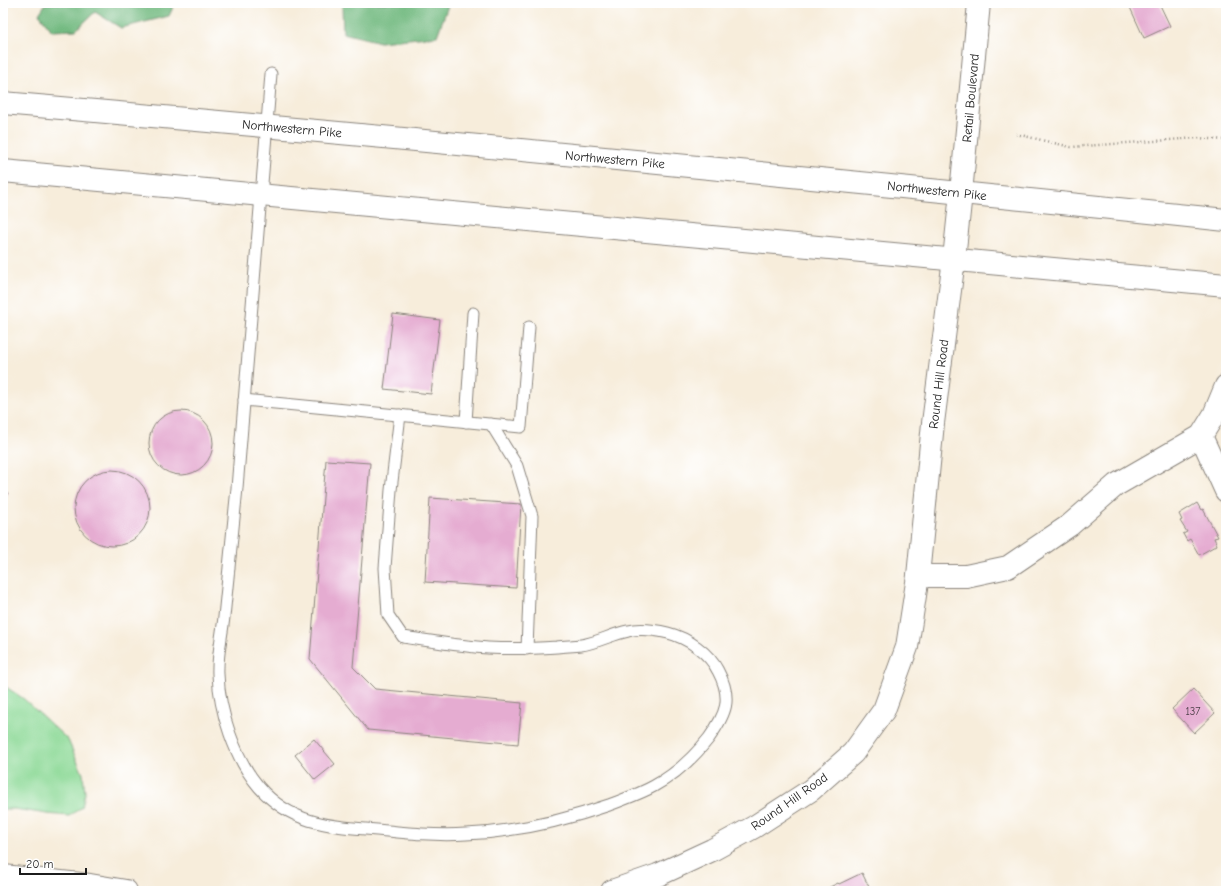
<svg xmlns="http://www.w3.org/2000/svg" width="1229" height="894" font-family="'Comic Neue',sans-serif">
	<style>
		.green { fill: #8cd996; stroke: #547a59 }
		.forest { fill: #71b97f; stroke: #466a4e }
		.building { fill: #e5acd1 }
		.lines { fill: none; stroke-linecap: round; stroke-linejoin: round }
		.lane-casing { stroke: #8a847c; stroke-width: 13 }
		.street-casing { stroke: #8a847c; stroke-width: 24 }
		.secondary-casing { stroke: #8a847c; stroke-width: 24 }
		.primary-casing { stroke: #8a847c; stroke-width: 24 }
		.path { stroke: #8a847c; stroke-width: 2.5; stroke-dasharray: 1 3; stroke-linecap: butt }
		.lane { stroke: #fff; stroke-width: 11 }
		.street { stroke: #fff; stroke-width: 22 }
		.secondary { stroke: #fff; stroke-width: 22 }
		.primary { stroke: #fff; stroke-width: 22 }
		.labels { text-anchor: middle; stroke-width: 3.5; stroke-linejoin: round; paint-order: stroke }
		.number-label { font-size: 11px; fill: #4e4049 }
		.street-label { font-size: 13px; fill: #1c1c1c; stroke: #fff }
	</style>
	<rect width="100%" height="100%" fill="#fff"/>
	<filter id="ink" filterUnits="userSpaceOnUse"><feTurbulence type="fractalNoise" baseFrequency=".025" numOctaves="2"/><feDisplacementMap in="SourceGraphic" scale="8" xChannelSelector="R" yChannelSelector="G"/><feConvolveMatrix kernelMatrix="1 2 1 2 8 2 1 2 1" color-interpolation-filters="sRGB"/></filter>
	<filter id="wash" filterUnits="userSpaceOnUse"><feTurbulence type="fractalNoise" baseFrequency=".012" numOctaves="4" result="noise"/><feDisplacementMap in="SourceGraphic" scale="16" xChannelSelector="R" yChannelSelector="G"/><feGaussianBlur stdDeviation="0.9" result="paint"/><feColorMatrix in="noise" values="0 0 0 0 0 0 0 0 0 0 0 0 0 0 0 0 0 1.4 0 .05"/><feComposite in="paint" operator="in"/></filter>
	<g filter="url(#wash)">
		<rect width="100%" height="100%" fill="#f7eddb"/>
		<polygon class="green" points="3,685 24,699 68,740 83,774 85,793 82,807 69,816 47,814 15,809 3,809"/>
		<g class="forest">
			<polygon points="46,3 175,3 169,16 121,28 95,12 76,30 52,31 39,14"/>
			<polygon points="346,3 449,3 437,36 380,42 343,33 342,6"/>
		</g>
		<g id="blocks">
			<g class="building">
				<polygon points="1128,3 1159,3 1170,26 1144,38"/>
				<polygon points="393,314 440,320 431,394 384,389"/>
				<circle cx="181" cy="443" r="32"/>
				<polygon points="326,460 370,463 353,667 375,689 522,703 518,744 368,730 310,659"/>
				<circle cx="112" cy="508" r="38"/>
				<polygon points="3,489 8,493 3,501"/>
				<polygon points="430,498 521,504 516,588 425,582"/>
				<polygon points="1197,503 1201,510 1203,509 1218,537 1214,538 1217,545 1199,555 1190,539 1187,541 1183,534 1187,532 1180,521 1182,520 1179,514"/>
				<polygon points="1193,689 1215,713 1194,733 1172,709"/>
				<polygon points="314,739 335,764 315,780 295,755"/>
				<polygon points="862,873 871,891 822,891 838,883 839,884"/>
			</g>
		</g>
	</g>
	<g filter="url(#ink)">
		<use href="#blocks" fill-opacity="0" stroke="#8a847c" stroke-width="1"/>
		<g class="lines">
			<defs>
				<g id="lane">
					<path d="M 271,74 C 260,212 249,350 237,488 C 233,531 228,574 224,617 C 222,636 217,655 218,674 C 219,711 235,759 259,787 C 292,825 331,826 377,830 C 407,833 437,836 466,834 C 515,832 563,821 609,805 C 624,799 640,794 654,786 C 676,774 694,757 709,738 C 726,714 733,699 718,671 C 709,653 688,638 668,633 C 655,630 640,628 628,631 C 612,634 597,643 581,645 C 573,646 565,646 557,647 C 527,649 497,650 467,646 C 446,644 424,640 403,637 L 388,615 L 385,568 L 391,490 L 400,415"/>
					<polyline points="244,400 521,427 529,327"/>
					<polyline points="466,422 473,313"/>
					<polyline points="491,424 517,466 532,516 527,649"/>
				</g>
				<g id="street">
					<polyline points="961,193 979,3"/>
					<polyline points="1201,436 1226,491"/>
					<polyline points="918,576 966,576 1008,567 1070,525 1116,485 1201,436 1214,415 1226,386"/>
				</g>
				<g id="secondary">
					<polyline points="3,876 90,885 126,891"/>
					<polyline points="612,891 658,875 712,850 754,827 811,790 853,753 884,710 907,647 918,576 933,423 954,259 961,193"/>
				</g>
				<g id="primary">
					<path d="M 3,103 C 411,138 819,178 1226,220"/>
					<polyline points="3,171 1226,285"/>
				</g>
			</defs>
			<use href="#lane" class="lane-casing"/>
			<use href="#street" class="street-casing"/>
			<use href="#secondary" class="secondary-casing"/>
			<use href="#primary" class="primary-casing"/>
			<polyline class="path" points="1016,134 1071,147 1197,138 1226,140"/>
			<use href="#lane" class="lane"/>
			<use href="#street" class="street"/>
			<use href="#secondary" class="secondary"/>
			<use href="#primary" class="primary"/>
		</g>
	</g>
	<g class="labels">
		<g class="number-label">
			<text x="1193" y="715">137</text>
		</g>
		<g class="street-label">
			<text transform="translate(970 98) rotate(-85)" y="5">Retail Boulevard</text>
			<text transform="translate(292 128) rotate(5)" y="5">Northwestern Pike</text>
			<text transform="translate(615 159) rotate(5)" y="5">Northwestern Pike</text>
			<text transform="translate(937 190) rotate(6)" y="5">Northwestern Pike</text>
			<text transform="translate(938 384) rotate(-83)" y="5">Round Hill Road</text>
			<text transform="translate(789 801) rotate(-35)" y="5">Round Hill Road</text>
		</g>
	</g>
	<rect width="1229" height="894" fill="none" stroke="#fff" stroke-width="16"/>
	<path d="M20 868v6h66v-6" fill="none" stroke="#1c1c1c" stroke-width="2"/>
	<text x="26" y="868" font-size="12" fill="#1c1c1c" stroke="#ffffff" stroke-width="3" paint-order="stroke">20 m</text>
</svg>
